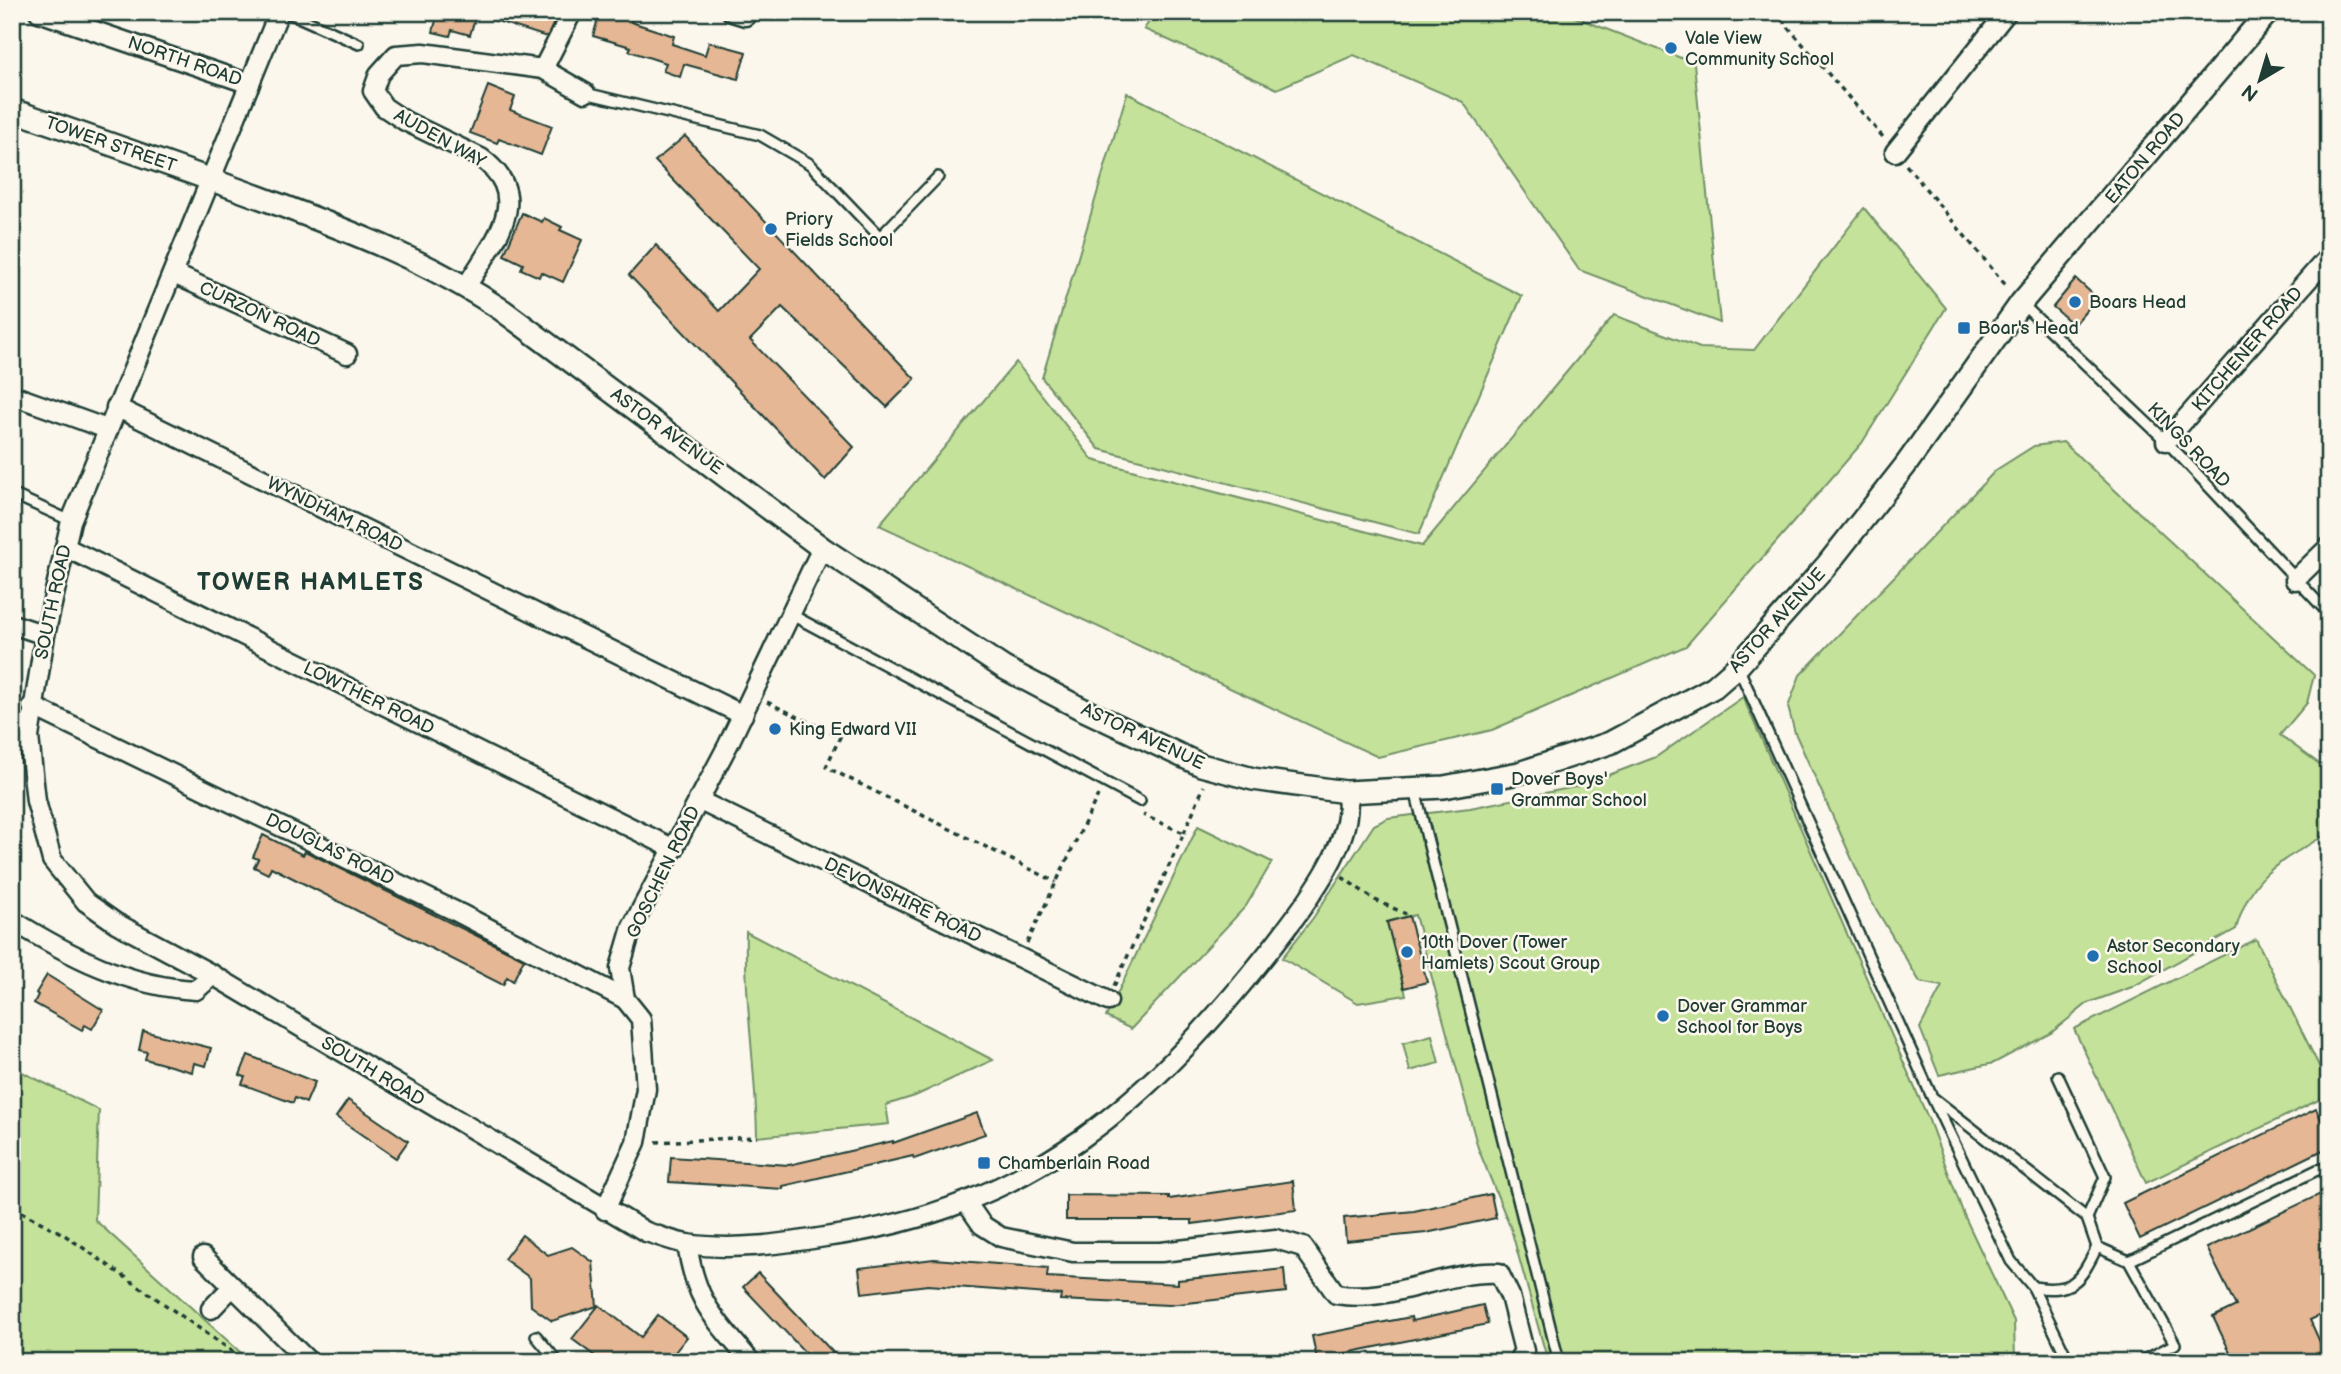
<svg xmlns="http://www.w3.org/2000/svg" width="2341" height="1374" font-family="'Balsamiq Sans',sans-serif">
	<style>
		.green { fill: #c4e29a; stroke: #729067; stroke-width: 2 }
		.building { fill: #e5b795; stroke: #1f3d34; stroke-width: 2 }
		.lines { fill: none; stroke-linecap: round; stroke-linejoin: round }
		.service-casing { stroke: #1f3d34; stroke-width: 14 }
		.minor-casing { stroke: #1f3d34; stroke-width: 23 }
		.tertiary-casing { stroke: #1f3d34; stroke-width: 26 }
		.path { stroke: #1f3d34; stroke-width: 3.5; stroke-dasharray: 5 5; stroke-linecap: butt }
		.service { stroke: #fbf7ec; stroke-width: 9 }
		.minor { stroke: #fbf7ec; stroke-width: 18 }
		.tertiary { stroke: #fbf7ec; stroke-width: 21 }
		.poi-dot { fill: #1f6fb2; stroke: #fbf7ec; stroke-width: 2.5 }
		.labels { text-anchor: middle; stroke-width: 5; stroke-linejoin: round; paint-order: stroke }
		.poi-label { font-size: 18px; fill: #1f3d34; stroke: #fbf7ec; text-anchor: start }
		.street-label { font-size: 18px; fill: #1f3d34; stroke: #fbf7ec }
		.district-label { font-size: 24px; font-weight: bold; letter-spacing: 2px; fill: #1f3d34; stroke: #fbf7ec }
	</style>
	<rect width="100%" height="100%" fill="#fbf7ec"/>
	<filter id="ink" filterUnits="userSpaceOnUse"><feTurbulence type="fractalNoise" baseFrequency=".0143" numOctaves="2"/><feDisplacementMap in="SourceGraphic" scale="14" xChannelSelector="R" yChannelSelector="G"/><feConvolveMatrix kernelMatrix="1 2 1 2 8 2 1 2 1" color-interpolation-filters="sRGB"/></filter>
	<g filter="url(#ink)">
		<g class="green">
			<polygon points="1156,12 1562,12 1694,63 1720,323 1579,270 1463,102 1354,55 1277,89 1144,29"/>
			<polygon points="1127,93 1522,296 1419,534 1099,449 1042,378"/>
			<polygon points="1864,208 1946,308 1862,443 1686,646 1492,730 1378,757 879,525 1016,362 1093,460 1422,546 1614,315 1700,348 1754,350"/>
			<path d="M 2063,442 L 2314,675 L 2307,703 L 2280,735 L 2329,771 L 2329,821 L 2325,835 C 2278,864 2252,872 2236,929 L 2132,987 L 2088,1003 L 2051,1033 L 1994,1063 L 1939,1075 L 1920,1028 L 1942,986 L 1920,982 L 1870,899 L 1795,733 L 1788,707 L 1800,675 L 1996,470 L 2034,446 Z"/>
			<polygon points="1743,697 1928,1118 1964,1215 2014,1321 2015,1362 1548,1362 1511,1229 1478,1148 1415,915 1387,923 1406,995 1358,1003 1282,958 1313,918 1374,825 1388,818 1470,808 1580,786 1656,757"/>
			<polygon points="1198,826 1272,862 1246,906 1131,1029 1106,1017"/>
			<path d="M 746,932 L 993,1060 L 915,1096 L 886,1105 L 889,1124 L 757,1137 C 756,1068 744,1001 746,932 Z"/>
			<polygon points="2256,939 2329,1086 2329,1095 2146,1183 2074,1029"/>
			<polygon points="1432,1035 1439,1063 1410,1071 1403,1043"/>
			<polygon points="12,1067 99,1110 95,1220 251,1362 12,1362"/>
		</g>
		<g class="building">
			<polygon points="438,12 477,12 470,35 452,30 450,36 433,32"/>
			<polygon points="478,12 559,12 547,37 478,15"/>
			<polygon points="600,12 632,19 631,22 674,36 672,44 705,55 709,42 746,52 738,79 684,64 680,77 663,71 666,63 629,51 631,47 593,36"/>
			<polygon points="488,86 515,97 510,110 552,126 541,155 499,139 497,143 470,133"/>
			<polygon points="685,136 915,379 887,407 782,307 750,340 854,447 825,480 629,275 656,245 719,311 759,269 655,161"/>
			<polygon points="522,213 542,222 544,218 562,227 560,230 582,240 563,282 541,272 539,277 521,269 523,264 504,255"/>
			<polygon points="2076,279 2097,298 2074,325 2053,307"/>
			<polygon points="263,835 303,855 305,851 524,959 513,981 507,977 503,985 271,867 268,874 254,867 258,859 253,857"/>
			<polygon points="1409,916 1427,982 1404,988 1387,922"/>
			<polygon points="47,975 103,1010 92,1029 85,1025 82,1030 34,1003 38,995 36,993"/>
			<polygon points="143,1031 211,1048 206,1066 194,1063 192,1072 145,1059 147,1052 139,1050"/>
			<polygon points="248,1055 315,1082 306,1103 295,1098 293,1103 242,1084 245,1077 240,1075"/>
			<polygon points="348,1100 408,1141 396,1158 336,1117"/>
			<polygon points="2316,1109 2329,1135 2329,1147 2140,1239 2123,1203"/>
			<polygon points="977,1113 985,1134 914,1159 913,1156 783,1186 783,1189 669,1182 671,1157 789,1165 893,1141 893,1143"/>
			<polygon points="1293,1181 1296,1210 1192,1224 1192,1220 1066,1220 1066,1195 1169,1196 1169,1199"/>
			<polygon points="2329,1190 2329,1311 2310,1320 2329,1362 2235,1362 2213,1317 2236,1306 2207,1248"/>
			<polygon points="1491,1194 1496,1218 1426,1233 1346,1241 1344,1218 1414,1211"/>
			<polygon points="522,1235 548,1255 572,1247 593,1262 597,1306 552,1321 531,1306 530,1278 504,1259"/>
			<polygon points="934,1259 1048,1268 1047,1277 1178,1284 1178,1280 1284,1269 1286,1292 1169,1305 1060,1300 1061,1295 928,1285 862,1293 859,1268"/>
			<polygon points="758,1273 842,1362 814,1362 743,1287"/>
			<polygon points="599,1305 641,1337 658,1315 687,1337 667,1362 603,1362 572,1339"/>
			<polygon points="1483,1305 1488,1324 1317,1359 1312,1336 1411,1317 1412,1321"/>
		</g>
		<g class="lines">
			<defs>
				<g id="service">
					<polyline points="287,12 359,44"/>
					<polyline points="585,93 760,135 810,164 880,237 938,177"/>
					<polyline points="2021,303 2166,441 2329,614"/>
					<polyline points="12,494 71,521"/>
					<polyline points="790,614 1140,801"/>
					<path d="M 1738,667 L 1932,1097 L 2011,1261 L 2033,1287 C 2072,1293 2080,1282 2097,1247 L 2087,1218 L 1932,1097"/>
					<polyline points="1415,790 1559,1362"/>
					<polyline points="2058,1076 2105,1177 2087,1218"/>
					<polyline points="2097,1247 2129,1261 2175,1344 2141,1362"/>
					<polyline points="2129,1261 2317,1170 2329,1168"/>
					<polyline points="2033,1287 2069,1362"/>
					<polyline points="536,1336 558,1362"/>
				</g>
				<g id="minor">
					<polyline points="39,12 250,84"/>
					<path d="M 279,12 L 71,521 L 45,635 L 29,737 L 36,801 L 52,860 L 86,902 L 116,923 L 213,975 L 646,1232 C 660,1236 674,1242 687,1244 C 732,1251 780,1244 825,1237 C 1033,1209 1151,1101 1277,941 C 1304,906 1358,838 1346,792"/>
					<polyline points="732,12 745,16"/>
					<polyline points="543,69 572,12"/>
					<polyline points="1895,152 2007,12"/>
					<polyline points="174,274 347,354"/>
					<path d="M 466,287 C 492,243 536,198 481,158 L 405,121 L 384,107 L 373,91 L 379,74 L 396,55 L 423,53 L 543,69 L 585,93"/>
					<polyline points="12,395 107,429"/>
					<polyline points="116,407 743,715"/>
					<polyline points="2166,441 2329,256"/>
					<polyline points="65,547 674,849"/>
					<polyline points="2295,580 2329,547"/>
					<polyline points="12,624 45,635"/>
					<polyline points="32,706 459,913 625,999"/>
					<polyline points="698,800 1108,1001"/>
					<path d="M 12,920 C 68,955 129,987 196,990 L 213,975"/>
					<path d="M 966,1202 L 982,1225 L 1001,1237 L 1073,1252 L 1161,1252 L 1276,1239 L 1303,1247 L 1336,1294 C 1390,1304 1444,1270 1499,1273 L 1510,1296 L 1524,1351 L 1517,1362"/>
					<polyline points="605,1210 636,1142 646,1089 641,1019 625,999 620,968 632,927 728,745 822,548"/>
					<path d="M 687,1244 C 696,1304 714,1317 751,1362"/>
					<polyline points="203,1257 309,1362"/>
					<polyline points="211,1309 232,1287"/>
				</g>
				<path id="tertiary" d="M 12,110 C 99,140 186,170 272,202 C 352,232 430,262 502,310 L 822,548 L 1004,668 L 1080,708 L 1201,765 L 1253,779 L 1346,792 L 1444,787 L 1519,773 L 1610,743 L 1714,687 L 1738,666 L 1827,565 L 1905,466 L 2021,303 L 2268,12"/>
			</defs>
			<use href="#service" class="service-casing"/>
			<use href="#minor" class="minor-casing"/>
			<use href="#tertiary" class="tertiary-casing"/>
			<g class="path">
				<polyline points="1775,12 1883,137"/>
				<polyline points="1906,165 2008,288"/>
				<polyline points="767,702 840,737 826,767 1056,882"/>
				<polyline points="1184,833 1204,786"/>
				<polyline points="1342,877 1375,900 1406,914"/>
				<polyline points="1027,943 1098,795"/>
				<polyline points="1114,986 1184,833 1143,815"/>
				<polyline points="656,1142 757,1137"/>
				<polyline points="12,1207 63,1234 248,1362"/>
			</g>
			<use href="#service" class="service"/>
			<use href="#minor" class="minor"/>
			<use href="#tertiary" class="tertiary"/>
		</g>
	</g>
	<g class="poi-dot">
		<circle cx="1671" cy="48" r="7"/>
		<circle cx="771" cy="229" r="7"/>
		<circle cx="2075" cy="302" r="7"/>
		<rect x="1957" y="321" width="14" height="14" rx="3.5"/>
		<circle cx="775" cy="729" r="7"/>
		<rect x="1490" y="782" width="14" height="14" rx="3.5"/>
		<circle cx="1407" cy="952" r="7"/>
		<circle cx="2093" cy="956" r="7"/>
		<circle cx="1663" cy="1016" r="7"/>
		<rect x="977" y="1156" width="14" height="14" rx="3.5"/>
	</g>
	<g class="labels">
		<g class="poi-label">
			<text x="1685" y="44">Vale View<tspan x="1685" dy="21">Community School</tspan></text>
			<text x="785" y="225">Priory<tspan x="785" dy="21">Fields School</tspan></text>
			<text x="2089" y="308">Boars Head</text>
			<text x="1978" y="334">Boar's Head</text>
			<text x="789" y="735">King Edward VII</text>
			<text x="1511" y="785">Dover Boys'<tspan x="1511" dy="21">Grammar School</tspan></text>
			<text x="1421" y="948">10th Dover (Tower<tspan x="1421" dy="21">Hamlets) Scout Group</tspan></text>
			<text x="2107" y="952">Astor Secondary<tspan x="2107" dy="21">School</tspan></text>
			<text x="1677" y="1012">Dover Grammar<tspan x="1677" dy="21">School for Boys</tspan></text>
			<text x="998" y="1169">Chamberlain Road</text>
		</g>
		<g class="street-label">
			<text transform="translate(185 61) rotate(19)" y="6">NORTH ROAD</text>
			<text transform="translate(440 138) rotate(29)" y="6">AUDEN WAY</text>
			<text transform="translate(111 144) rotate(19)" y="6">TOWER STREET</text>
			<text transform="translate(2145 158) rotate(-50)" y="6">EATON ROAD</text>
			<text transform="translate(260 314) rotate(25)" y="6">CURZON ROAD</text>
			<text transform="translate(2247 349) rotate(-49)" y="6">KITCHENER ROAD</text>
			<text transform="translate(667 431) rotate(36)" y="6">ASTOR AVENUE</text>
			<text transform="translate(2189 445) rotate(46)" y="6">KINGS ROAD</text>
			<text transform="translate(335 514) rotate(26)" y="6">WYNDHAM ROAD</text>
			<text transform="translate(53 602) rotate(-78)" y="6">SOUTH ROAD</text>
			<text transform="translate(1777 620) rotate(-48)" y="6">ASTOR AVENUE</text>
			<text transform="translate(369 698) rotate(26)" y="6">LOWTHER ROAD</text>
			<text transform="translate(1143 736) rotate(25)" y="6">ASTOR AVENUE</text>
			<text transform="translate(330 849) rotate(26)" y="6">DOUGLAS ROAD</text>
			<text transform="translate(663 872) rotate(-64)" y="6">GOSCHEN ROAD</text>
			<text transform="translate(903 900) rotate(26)" y="6">DEVONSHIRE ROAD</text>
			<text transform="translate(373 1071) rotate(31)" y="6">SOUTH ROAD</text>
		</g>
		<g class="district-label">
			<text x="311" y="590">TOWER HAMLETS</text>
		</g>
	</g>
	<rect width="2341" height="1374" fill="none" stroke="#fbf7ec" stroke-width="42"/>
	<rect x="21" y="21" width="2299" height="1332" fill="none" stroke="#1f3d34" stroke-width="2.5" filter="url(#ink)"/>
	<g transform="translate(2260 80) rotate(218)" stroke="#fbf7ec" stroke-width="5" paint-order="stroke">
	<path d="M0-5L12 26L0 18L-12 26Z" fill="#1f3d34"/>
	<text y="-10" font-size="19" font-weight="bold" text-anchor="middle" fill="#1f3d34">N</text>
	</g>
</svg>
